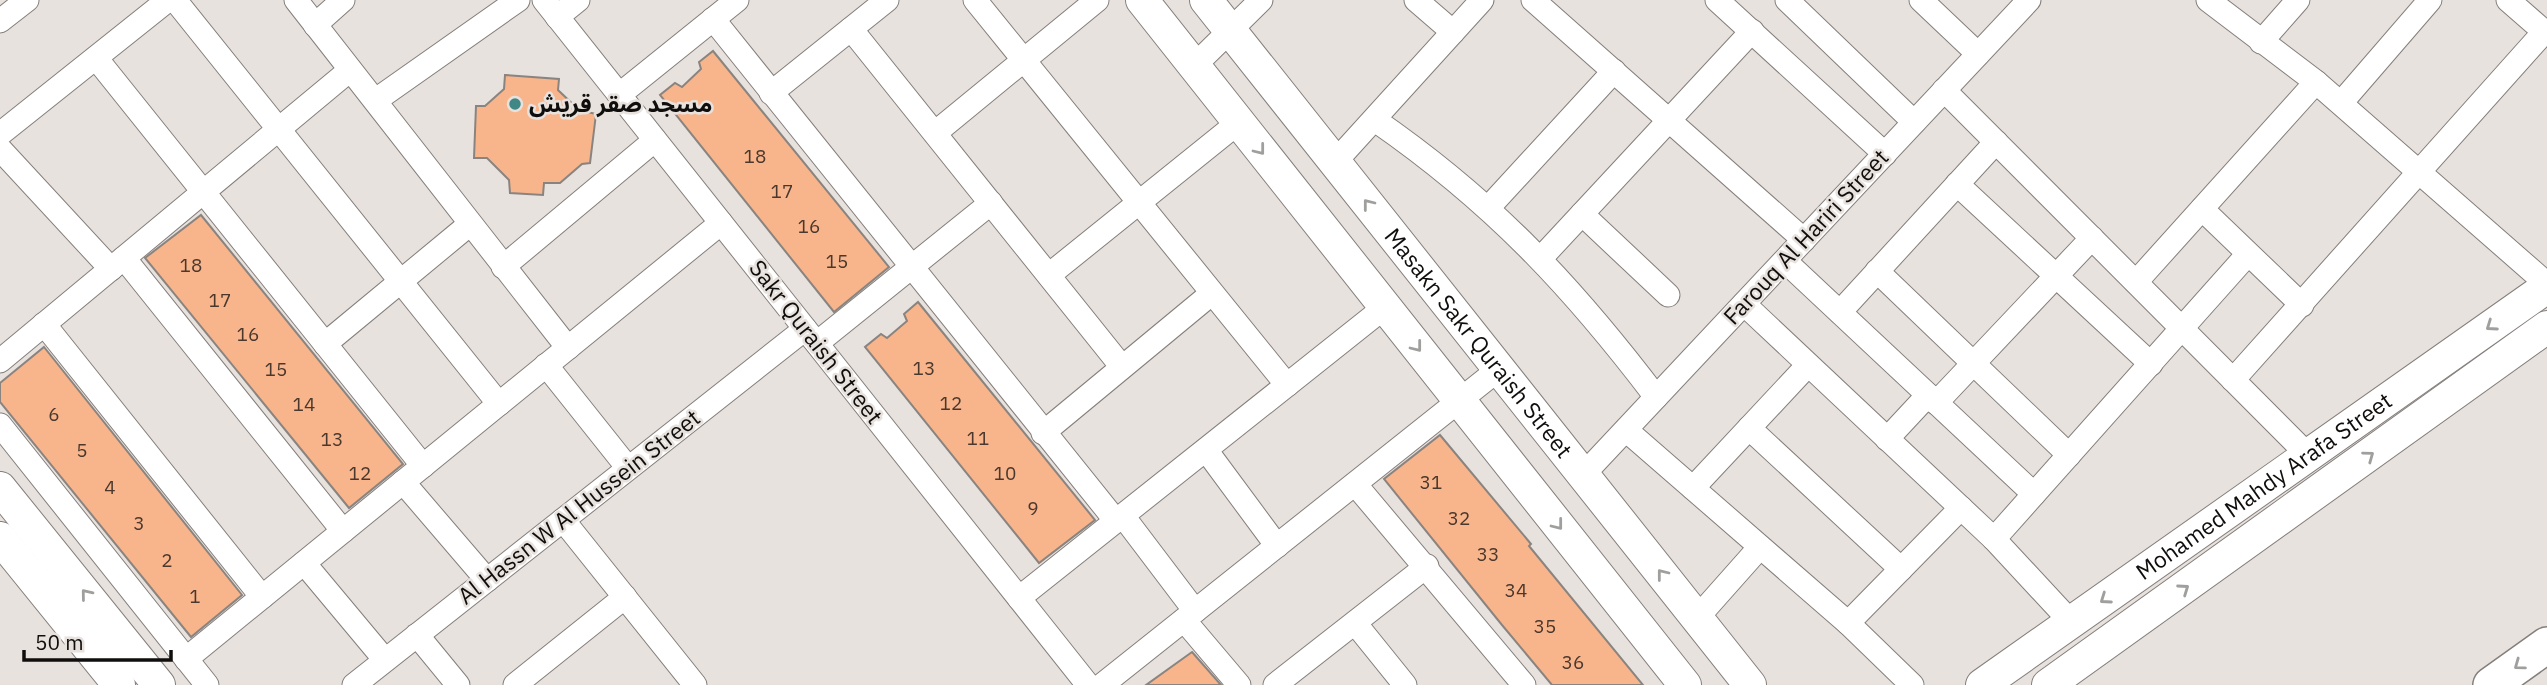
<svg xmlns="http://www.w3.org/2000/svg" width="2547" height="685" font-family="'IBM Plex Sans','Noto Sans Arabic',sans-serif">
	<style>
		.building { fill: #f8b58c; stroke: #8a8480; stroke-width: 2 }
		.lines { fill: none; stroke-linecap: round; stroke-linejoin: round }
		.street-casing { stroke: #857f7c; stroke-width: 25 }
		.secondary-casing { stroke: #857f7c; stroke-width: 34 }
		.primary-casing { stroke: #857f7c; stroke-width: 38 }
		.street { stroke: #fff; stroke-width: 23 }
		.secondary { stroke: #fff; stroke-width: 32 }
		.primary { stroke: #fff; stroke-width: 35 }
		.oneway { stroke: #9f9f9e }
		.poi-dot { fill: #408886; stroke: #e8e2de; stroke-width: 2.5 }
		.labels { text-anchor: middle; stroke-width: 5; stroke-linejoin: round; paint-order: stroke }
		.number-label { font-size: 19px; fill: #4a382c }
		.poi-label { font-size: 23px; font-weight: bold; fill: #100e0c; stroke: #e8e2de; text-anchor: start }
		.street-label { font-size: 23px; fill: #100e0c; stroke: #e8e2de }
	</style>
	<rect width="100%" height="100%" fill="#e8e2de"/>
	<g class="building">
		<polygon points="713,51 889,267 834,312 660,95 675,83 682,87 701,69 699,62"/>
		<polygon points="505,75 559,79 558,90 579,110 596,114 590,163 582,164 560,183 544,183 543,195 510,193 509,180 487,158 474,158 476,106 485,106 504,89"/>
		<polygon points="201,215 403,464 349,508 145,258"/>
		<polygon points="918,302 1095,520 1039,563 865,347 881,334 887,338 907,321 904,314"/>
		<polygon points="44,347 242,595 191,637 0,402 0,383"/>
		<polygon points="1440,435 1531,544 1529,546 1643,685 1552,685 1502,625 1384,479"/>
		<polygon points="1192,652 1221,685 1146,685"/>
	</g>
	<g class="lines">
		<defs>
			<g id="street">
				<polyline points="175,0 499,404"/>
				<polyline points="296,0 568,348"/>
				<polyline points="544,0 1088,685"/>
				<polyline points="975,0 1287,385"/>
				<polyline points="1416,0 1453,32"/>
				<polyline points="1533,0 1804,240"/>
				<polyline points="1717,0 1885,154"/>
				<polyline points="1787,0 1914,122"/>
				<polyline points="1921,0 1978,54"/>
				<polyline points="2208,0 2316,82 2547,284"/>
				<polyline points="2508,0 2547,34"/>
				<polyline points="557,17 578,0"/>
				<polyline points="713,19 1116,521"/>
				<polyline points="0,21 27,0"/>
				<polyline points="315,25 343,0"/>
				<polyline points="851,29 1122,367"/>
				<polyline points="2261,42 2298,0"/>
				<polyline points="96,58 423,466"/>
				<polyline points="1194,66 1261,0"/>
				<polyline points="1944,90 2308,455"/>
				<polyline points="771,93 887,0"/>
				<polyline points="619,95 737,0"/>
				<polyline points="376,100 518,0"/>
				<polyline points="2341,103 2430,0"/>
				<path d="M 1375,120 C 1492,201 1571,285 1656,397"/>
				<polyline points="935,133 1097,0"/>
				<polyline points="0,134 168,0"/>
				<polyline points="0,149 111,269"/>
				<polyline points="1335,162 1482,0"/>
				<polyline points="1957,184 2151,364"/>
				<polyline points="1489,207 1614,71"/>
				<polyline points="2202,209 2302,305"/>
				<polyline points="1582,214 1668,295"/>
				<polyline points="124,258 343,531"/>
				<polyline points="1541,258 1752,31"/>
				<polyline points="1785,261 2034,494"/>
				<polyline points="503,267 655,140"/>
				<polyline points="1877,271 2069,455"/>
				<polyline points="1049,275 1239,122"/>
				<polyline points="2136,282 2316,82"/>
				<polyline points="1744,304 1994,539 2072,623"/>
				<polyline points="1840,312 1996,142"/>
				<polyline points="44,324 262,597"/>
				<polyline points="817,343 991,203"/>
				<polyline points="325,344 470,224"/>
				<polyline points="0,361 350,70"/>
				<polyline points="546,365 628,468"/>
				<polyline points="2233,380 2544,32"/>
				<polyline points="1936,403 2092,238"/>
				<polyline points="0,425 207,685"/>
				<polyline points="1749,428 1901,569"/>
				<polyline points="1626,430 1848,623 1912,685"/>
				<polyline points="1043,433 1211,294"/>
				<polyline points="1887,439 1928,395"/>
				<polyline points="1206,450 1277,546"/>
				<polyline points="1583,475 2029,0"/>
				<polyline points="403,482 487,580"/>
				<polyline points="1355,484 1524,685"/>
				<polyline points="1693,488 1808,365"/>
				<polyline points="1123,516 1195,611"/>
				<polyline points="563,520 695,685"/>
				<polyline points="1994,539 2248,254"/>
				<polyline points="304,563 385,660"/>
				<polyline points="1019,598 1385,307"/>
				<polyline points="1697,618 1760,547"/>
				<polyline points="1184,620 1239,685"/>
				<polyline points="1355,623 1405,685"/>
				<polyline points="1848,623 1961,508"/>
				<polyline points="417,635 458,685"/>
				<polyline points="186,659 721,223"/>
				<polyline points="354,685 805,329"/>
				<polyline points="515,685 625,597"/>
				<polyline points="1102,685 1499,369"/>
				<polyline points="1275,685 1427,566"/>
			</g>
			<g id="secondary">
				<polyline points="1142,0 1685,685"/>
				<path id="s1" d="M 1206,0 L 1750,685"/>
				<polyline points="0,488 159,685"/>
				<polyline points="0,538 119,685"/>
				<path id="s2" d="M 1982,685 L 2547,287"/>
				<polyline points="2048,685 2547,327"/>
			</g>
			<polyline id="primary" points="2491,685 2547,645"/>
		</defs>
		<use href="#street" class="street-casing"/>
		<use href="#secondary" class="secondary-casing"/>
		<use href="#primary" class="primary-casing"/>
		<use href="#street" class="street"/>
		<use href="#secondary" class="secondary"/>
		<use href="#primary" class="primary"/>
	</g>
	<defs><path id="oneway-chevron" d="M-2-3.5L2.5 0L-2 3.5" fill="none" stroke-width="1.6" stroke-linecap="round" stroke-linejoin="round" transform="scale(1.75)"/></defs>
	<g class="oneway">
		<use href="#oneway-chevron" transform="translate(1260 150) rotate(52)"/>
		<use href="#oneway-chevron" transform="translate(1368 204) rotate(-128)"/>
		<use href="#oneway-chevron" transform="translate(2491 326) rotate(145)"/>
		<use href="#oneway-chevron" transform="translate(1417 347) rotate(52)"/>
		<use href="#oneway-chevron" transform="translate(2369 456) rotate(-36)"/>
		<use href="#oneway-chevron" transform="translate(1558 525) rotate(52)"/>
		<use href="#oneway-chevron" transform="translate(1662 574) rotate(-128)"/>
		<use href="#oneway-chevron" transform="translate(2184 589) rotate(-35)"/>
		<use href="#oneway-chevron" transform="translate(86 594) rotate(-129)"/>
		<use href="#oneway-chevron" transform="translate(2105 599) rotate(145)"/>
		<use href="#oneway-chevron" transform="translate(2519 665) rotate(144)"/>
	</g>
	<circle class="poi-dot" cx="515" cy="104" r="7"/>
	<g class="labels">
		<g class="number-label">
			<text x="755" y="163">18</text>
			<text x="782" y="198">17</text>
			<text x="809" y="233">16</text>
			<text x="837" y="268">15</text>
			<text x="191" y="272">18</text>
			<text x="220" y="307">17</text>
			<text x="248" y="341">16</text>
			<text x="924" y="375">13</text>
			<text x="276" y="376">15</text>
			<text x="951" y="410">12</text>
			<text x="304" y="411">14</text>
			<text x="54" y="421">6</text>
			<text x="978" y="445">11</text>
			<text x="332" y="446">13</text>
			<text x="82" y="457">5</text>
			<text x="360" y="480">12</text>
			<text x="1005" y="480">10</text>
			<text x="1431" y="489">31</text>
			<text x="110" y="494">4</text>
			<text x="1033" y="515">9</text>
			<text x="1459" y="525">32</text>
			<text x="139" y="530">3</text>
			<text x="1488" y="561">33</text>
			<text x="167" y="567">2</text>
			<text x="1516" y="597">34</text>
			<text x="195" y="603">1</text>
			<text x="1545" y="633">35</text>
			<text x="1573" y="669">36</text>
		</g>
		<g class="poi-label">
			<text x="529" y="112">مسجد صقر قريش</text>
		</g>
		<g class="street-label">
			<text transform="translate(1806 237) rotate(-47)" y="8">Farouq Al Hariri Street</text>
			<text transform="translate(816 342) rotate(52)" y="8">Sakr Quraish Street</text>
			<text dy="8" stroke="none"><textPath href="#s1" startOffset="438">Masakn Sakr Quraish Street</textPath></text>
			<text dy="8" stroke="none"><textPath href="#s2" startOffset="345">Mohamed Mahdy Arafa Street</textPath></text>
			<text transform="translate(579 507) rotate(-38)" y="8">Al Hassn W Al Hussein Street</text>
		</g>
	</g>
	<path d="M24 650v10h147v-10" fill="none" stroke="#100e0c" stroke-width="3.5"/>
	<text x="35" y="650" font-size="21" fill="#100e0c" stroke="#e8e2de" stroke-width="5" paint-order="stroke">50 m</text>
</svg>
